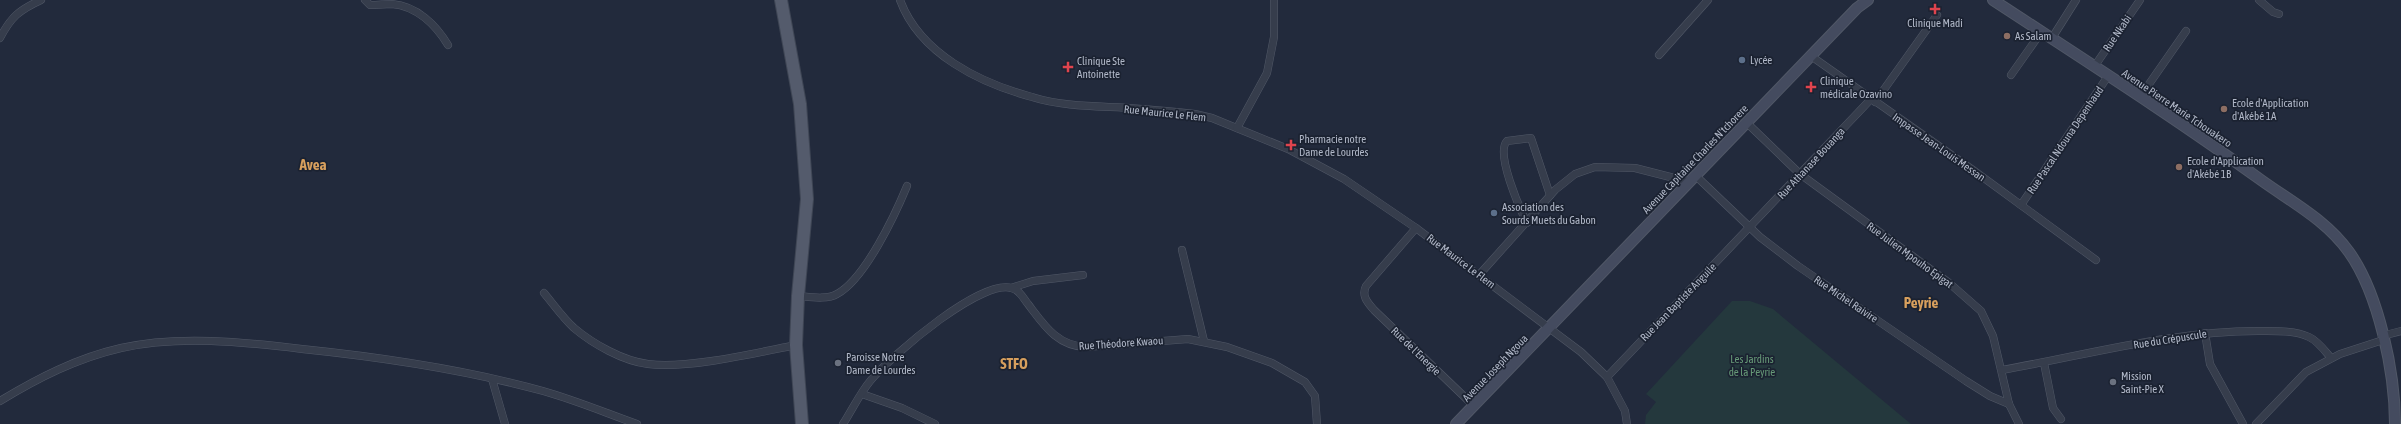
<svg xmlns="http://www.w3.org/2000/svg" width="2401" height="424" font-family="'Asap Condensed',sans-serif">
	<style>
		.green { fill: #24383d }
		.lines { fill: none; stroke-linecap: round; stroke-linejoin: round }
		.street-casing { stroke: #515867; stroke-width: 8 }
		.secondary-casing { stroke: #515867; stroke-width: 12 }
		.primary-casing { stroke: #3f4655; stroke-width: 14 }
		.street { stroke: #363d4c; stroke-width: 7 }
		.secondary { stroke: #444b5f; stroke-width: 10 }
		.primary { stroke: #545b6c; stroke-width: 12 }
		.health-dot { fill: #e0444e; stroke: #1b2231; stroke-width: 1.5 }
		.education-dot { fill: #8d6e63; stroke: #1b2231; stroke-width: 1.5 }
		.service-dot { fill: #5c6f8a; stroke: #1b2231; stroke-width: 1.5 }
		.worship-dot { fill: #6b7280; stroke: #1b2231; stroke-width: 1.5 }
		.labels { text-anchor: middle; stroke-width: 3.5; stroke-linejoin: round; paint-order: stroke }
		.poi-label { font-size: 11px; fill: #b1b8c8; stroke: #1b2231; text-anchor: start }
		.street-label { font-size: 11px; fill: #b1b8c8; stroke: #1b2231 }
		.park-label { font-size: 11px; fill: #679a78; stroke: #1b2231 }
		.district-label { font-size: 15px; font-weight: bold; fill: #d79f5d; stroke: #1b2231 }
	</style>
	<rect width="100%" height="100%" fill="#222a3c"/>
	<polygon class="green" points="1732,301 1750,301 1773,309 1911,424 1645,424 1646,415 1656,402 1646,394"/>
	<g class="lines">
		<defs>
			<g id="street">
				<path d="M 365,0 L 370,5 C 378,5 385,4 392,4 C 417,6 436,25 448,45"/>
				<path d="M 900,0 C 920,54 980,83 1032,97 C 1057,105 1085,106 1110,107 C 1139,108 1167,111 1195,114 L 1212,118 L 1288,149 L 1344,179 L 1416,228 L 1581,352 L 1607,377 L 1625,411 L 1627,424"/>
				<polyline points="2259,0 2273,12 2279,14"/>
				<path d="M 0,38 C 11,17 19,10 41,0"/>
				<polyline points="2052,38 2076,0"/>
				<polyline points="1659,55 1708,0"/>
				<polyline points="1811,56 1973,170 2096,260"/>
				<polyline points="2094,67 2140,0"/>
				<polyline points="2011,75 2042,31"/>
				<polyline points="2140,97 2186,31"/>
				<polyline points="1875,102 1937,15"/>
				<polyline points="1747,123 1800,174 1948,282 1981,311 1993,336 2009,404 2019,424"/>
				<polyline points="1237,128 1267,73 1274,37 1274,0"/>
				<polyline points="1696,176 1760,237 1798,266 1966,381 1990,396 2009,404"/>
				<polyline points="2021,205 2108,76"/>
				<path d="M 1527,223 C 1520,209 1495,153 1507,141 L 1531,138 L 1550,195"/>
				<path d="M 1416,228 L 1366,286 C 1361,296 1368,303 1374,310 L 1474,406"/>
				<polyline points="1182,250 1204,341"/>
				<polyline points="1479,275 1555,190 1575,174 1595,167 1635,168 1690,182"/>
				<polyline points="1011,288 1033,281 1083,275"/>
				<path d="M 544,293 C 554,305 563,318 574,328 C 593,344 623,361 648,364 C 689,369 755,353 796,345"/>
				<path d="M 798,296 C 810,297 827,300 837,294 C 865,279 895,215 907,186"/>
				<polyline points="2205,333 2210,364 2243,424"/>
				<polyline points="2382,336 2401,331"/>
				<polyline points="2044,363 2053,408 2061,419"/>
				<path d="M 2002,370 C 2087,355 2171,331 2258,331 C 2274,331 2294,330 2309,337 C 2318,341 2325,351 2331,358"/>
				<polyline points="1607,377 1871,99"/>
				<polyline points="492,379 505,424"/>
				<polyline points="862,394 902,408 935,424"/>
				<path d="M 0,401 C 38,378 77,358 121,348 C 178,335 244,342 302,349 C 380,357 467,370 543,391 C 575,400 606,413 637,424"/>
				<path d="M 843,424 C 852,410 860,393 871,380 C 889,358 988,271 1016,290 C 1021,293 1024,299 1028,304 C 1044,325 1057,346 1086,347 L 1188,339 L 1227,347 L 1272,363 L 1305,382 L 1315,396 L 1317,424"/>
				<polyline points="2256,424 2306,372 2340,354 2383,340"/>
			</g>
			<g id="secondary">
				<path d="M 1993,0 C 2083,59 2174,117 2261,180 C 2293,203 2326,220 2349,252 C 2379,294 2395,373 2395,424"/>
				<polyline points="1456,424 1857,8 1868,0"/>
			</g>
			<polyline id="primary" points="781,0 800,104 807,199 798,296 796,345 802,424"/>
		</defs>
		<use href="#street" class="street-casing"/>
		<use href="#secondary" class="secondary-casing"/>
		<use href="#primary" class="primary-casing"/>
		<use href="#street" class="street"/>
		<use href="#secondary" class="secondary"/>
		<use href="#primary" class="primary"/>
	</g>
	<g class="health-dot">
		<path d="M1933 3h4v4h4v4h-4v4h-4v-4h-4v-4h4z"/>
		<path d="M1066 61h4v4h4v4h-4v4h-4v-4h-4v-4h4z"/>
		<path d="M1809 81h4v4h4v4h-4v4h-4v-4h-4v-4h4z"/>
		<path d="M1289 139h4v4h4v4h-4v4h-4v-4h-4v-4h4z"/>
	</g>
	<g class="education-dot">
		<circle cx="2007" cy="36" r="4"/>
		<circle cx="2224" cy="109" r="4"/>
		<circle cx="2179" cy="167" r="4"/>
	</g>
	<g class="service-dot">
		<circle cx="1742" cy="60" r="4"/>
		<circle cx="1494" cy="213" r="4"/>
	</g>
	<g class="worship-dot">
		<circle cx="838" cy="363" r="4"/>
		<circle cx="2113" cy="382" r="4"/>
	</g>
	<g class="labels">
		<g class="poi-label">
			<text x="1935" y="27" text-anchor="middle">Clinique Madi</text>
			<text x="2015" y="40">As Salam</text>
			<text x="1750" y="64">Lycée</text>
			<text x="1077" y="65">Clinique Ste<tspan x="1077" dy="13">Antoinette</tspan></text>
			<text x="1820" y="85">Clinique<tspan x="1820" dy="13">médicale Ozavino</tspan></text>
			<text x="2232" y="107">Ecole d'Application<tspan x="2232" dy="13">d'Akébé 1A</tspan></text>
			<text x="1299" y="143">Pharmacie notre<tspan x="1299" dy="13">Dame de Lourdes</tspan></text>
			<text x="2187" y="165">Ecole d'Application<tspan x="2187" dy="13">d'Akébé 1B</tspan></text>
			<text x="1502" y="211">Association des<tspan x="1502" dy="13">Sourds Muets du Gabon</tspan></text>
			<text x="846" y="361">Paroisse Notre<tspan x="846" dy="13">Dame de Lourdes</tspan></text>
			<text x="2121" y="380">Mission<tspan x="2121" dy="13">Saint-Pie X</tspan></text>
		</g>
		<g class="street-label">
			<text transform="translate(2117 33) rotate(-56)" y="4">Rue Nkabi</text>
			<text transform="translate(2177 108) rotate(34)" y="4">Avenue Pierre Marie Tchouakero</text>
			<text transform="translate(1165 113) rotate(6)" y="4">Rue Maurice Le Flem</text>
			<text transform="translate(2065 140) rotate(-56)" y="4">Rue Pascal Ndouna Depenhaud</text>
			<text transform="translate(1939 147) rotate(35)" y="4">Impasse Jean-Louis Messan</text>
			<text transform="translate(1695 159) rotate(-46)" y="4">Avenue Capitaine Charles N'tchorere</text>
			<text transform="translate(1811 163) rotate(-47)" y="4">Rue Athanase Bouanga</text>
			<text transform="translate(1910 255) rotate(36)" y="4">Rue Julien Mpouho Epigat</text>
			<text transform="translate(1461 261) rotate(37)" y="4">Rue Maurice Le Flem</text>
			<text transform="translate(1846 299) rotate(34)" y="4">Rue Michel Raivire</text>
			<text transform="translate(1678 302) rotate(-46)" y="4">Rue Jean Baptiste Anguile</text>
			<text transform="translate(2170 339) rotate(-9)" y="4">Rue du Crépuscule</text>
			<text transform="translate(1121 343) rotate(-4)" y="4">Rue Théodore Kwaou</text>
			<text transform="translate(1416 351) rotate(44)" y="4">Rue de l'Energie</text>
			<text transform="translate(1495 368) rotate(-46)" y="4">Avenue Joseph Ngoua</text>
		</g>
		<g class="park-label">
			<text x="1752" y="363">Les Jardins<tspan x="1752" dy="13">de la Peyrie</tspan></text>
		</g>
		<g class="district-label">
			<text x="313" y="170">Avea</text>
			<text x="1921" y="308">Peyrie</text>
			<text x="1014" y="369">STFO</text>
		</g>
	</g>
</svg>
